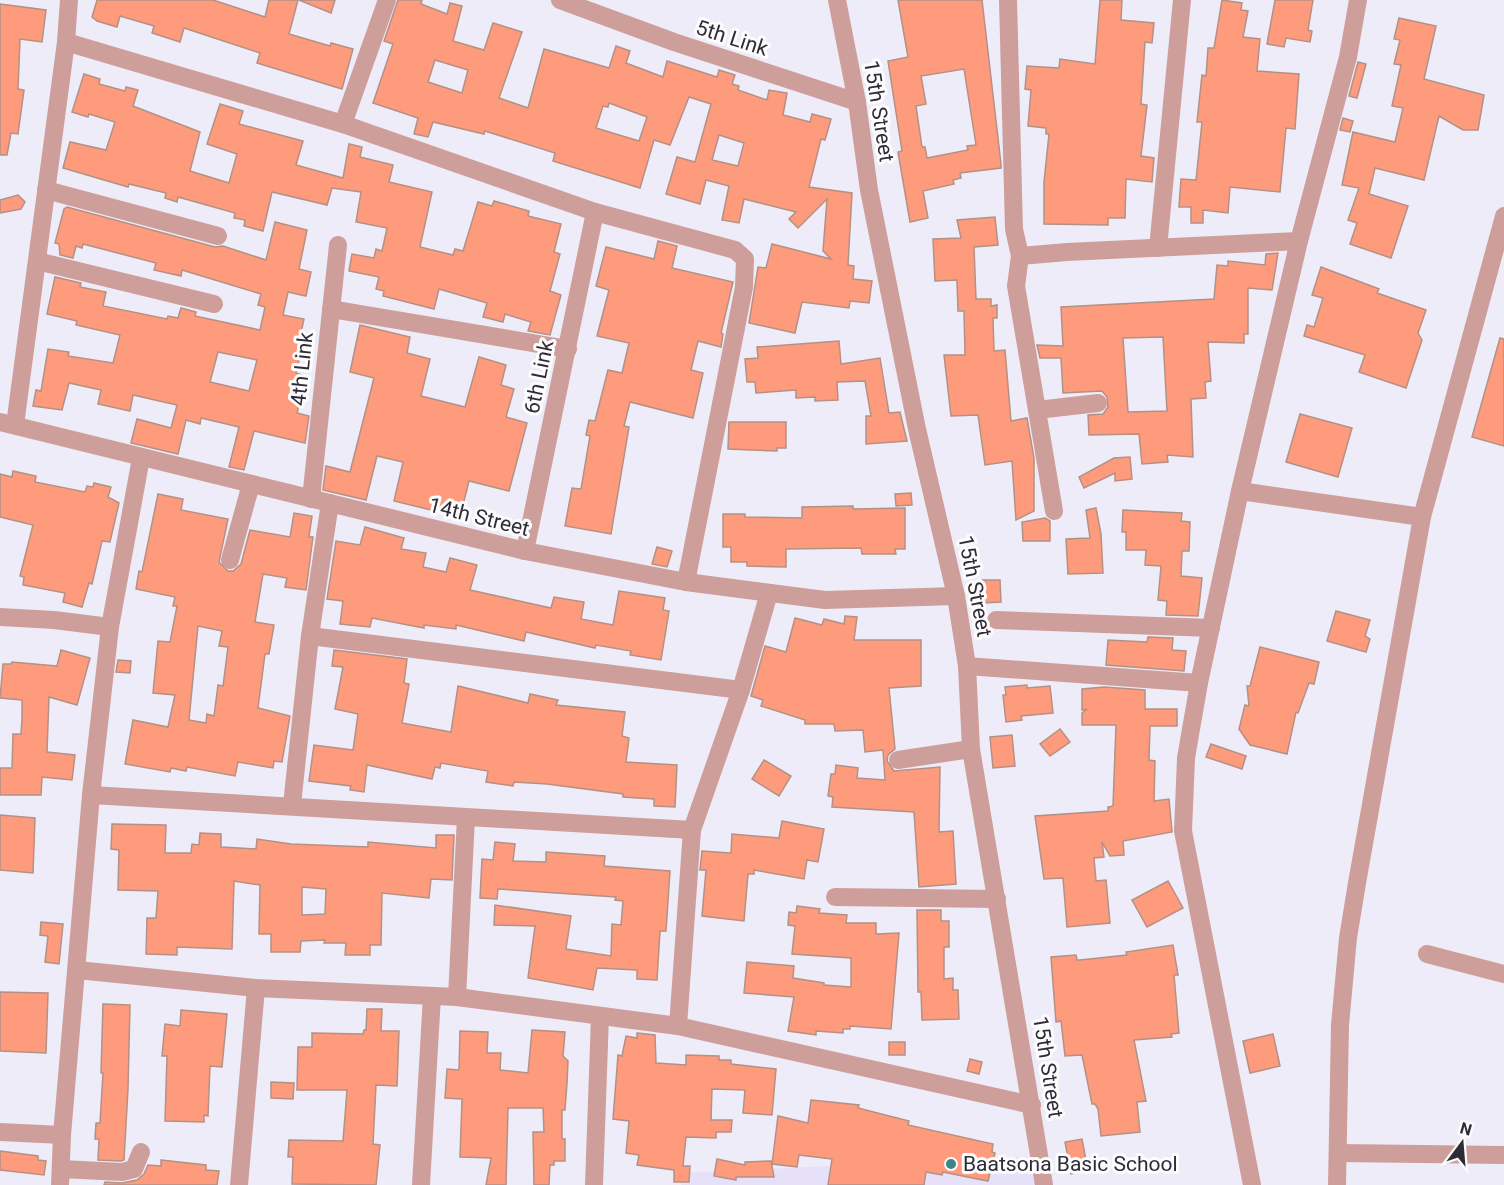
<svg xmlns="http://www.w3.org/2000/svg" width="1504" height="1185" font-family="Roboto,sans-serif">
	<style>
		.built { fill: #e6e0f9 }
		.building { fill: #fe9b7c; stroke: #b49085; stroke-width: 1.5; fill-rule: evenodd }
		.lines { fill: none; stroke-linecap: round; stroke-linejoin: round }
		.minor { stroke: #ce9e9a; stroke-width: 18 }
		.poi-dot { fill: #3d8584; stroke: #fcfcfc; stroke-width: 2 }
		.labels { text-anchor: middle; stroke-width: 6; stroke-linejoin: round; paint-order: stroke }
		.street-label { font-size: 21px; fill: #2f2c38; stroke: #fcfcfc }
		.poi-label { font-size: 21px; fill: #2f2c38; stroke: #fcfcfc; text-anchor: start }
	</style>
	<rect width="100%" height="100%" fill="#efecfa"/>
	<polygon class="built" points="1041,1156 1044,1185 681,1185 681,1173"/>
	<g class="building">
		<polygon points="97,0 213,0 265,17 269,0 298,0 289,34 330,46 331,43 353,49 342,89 257,63 260,53 184,28 180,42 152,33 154,26 120,16 117,27 97,21 92,17"/>
		<polygon points="299,0 335,0 331,13"/>
		<path d="M 398,0 L 422,0 L 421,4 L 447,14 L 450,3 L 462,6 L 453,41 L 484,50 L 493,23 L 522,32 L 499,98 L 528,108 L 544,49 L 609,68 L 616,46 L 630,51 L 626,63 L 663,77 L 667,61 L 717,77 L 719,70 L 735,75 L 732,84 L 739,86 L 738,90 L 767,100 L 769,90 L 787,93 L 783,115 L 810,122 L 812,114 L 831,119 L 825,140 L 821,139 L 809,187 L 852,193 L 848,265 L 854,266 L 853,279 L 872,281 L 869,303 L 850,301 L 849,308 L 802,302 L 795,333 L 749,323 L 758,267 L 766,268 L 772,244 L 831,259 L 823,251 L 827,199 L 798,228 L 789,219 L 796,212 L 744,199 L 739,223 L 722,220 L 729,186 L 706,180 L 700,204 L 666,194 L 677,157 L 695,162 L 711,104 L 689,97 L 670,145 L 654,140 L 640,188 L 553,161 L 555,153 L 485,131 L 484,134 L 433,122 L 428,137 L 414,134 L 418,118 L 373,103 L 393,44 L 384,41 ZM 435,60 L 468,70 L 462,93 L 428,82 ZM 609,103 L 647,117 L 639,141 L 596,128 L 603,106 L 608,107 ZM 719,135 L 744,143 L 738,166 L 712,160 Z"/>
		<path d="M 898,0 L 982,0 L 1001,164 L 1001,168 L 960,173 L 961,178 L 953,180 L 954,184 L 923,191 L 928,218 L 910,222 L 898,152 L 902,151 L 888,61 L 908,57 ZM 964,69 L 976,145 L 967,146 L 968,150 L 927,158 L 925,147 L 922,147 L 916,106 L 926,104 L 921,76 Z"/>
		<polygon points="1100,0 1122,0 1121,20 1154,23 1152,43 1145,42 1141,104 1147,105 1141,156 1154,158 1152,182 1126,179 1125,218 1108,218 1108,225 1044,224 1044,182 1049,134 1046,134 1046,128 1028,126 1031,90 1025,89 1027,66 1059,68 1060,59 1095,64"/>
		<polygon points="1222,0 1242,3 1241,10 1248,11 1243,37 1260,39 1257,71 1299,74 1295,129 1286,128 1280,192 1230,187 1228,213 1203,210 1203,223 1191,223 1191,207 1179,207 1181,179 1196,180 1202,122 1197,122 1202,75 1206,76 1208,48 1214,48"/>
		<polygon points="1275,0 1313,0 1308,30 1312,31 1310,42 1286,38 1284,47 1267,44"/>
		<polygon points="0,4 46,10 42,42 20,39 18,89 24,90 18,134 11,133 7,155 0,155"/>
		<polygon points="1399,18 1436,26 1424,79 1484,95 1478,130 1463,130 1439,116 1424,180 1375,168 1369,194 1408,206 1391,258 1350,244 1357,223 1348,220 1359,188 1342,185 1353,132 1395,142 1403,108 1392,106 1401,65 1394,64 1400,40 1394,39"/>
		<polygon points="1358,62 1366,64 1357,98 1349,96"/>
		<polygon points="84,74 100,79 99,84 125,91 126,87 138,90 133,106 200,132 190,171 229,183 237,154 207,144 220,104 243,111 239,124 303,141 296,165 343,178 349,144 362,147 360,157 393,165 389,182 432,192 420,247 453,255 455,249 463,251 478,202 492,206 494,201 529,211 528,216 561,224 554,252 560,254 550,291 561,295 550,335 528,331 531,322 505,314 503,322 483,317 487,303 439,289 434,309 383,296 384,291 376,289 379,277 349,271 352,254 374,258 376,249 382,251 387,228 356,222 361,192 332,188 327,205 272,192 263,231 244,226 245,220 234,218 235,213 178,197 177,202 165,198 166,193 129,184 128,187 63,168 70,142 106,150 115,122 89,114 88,117 72,112"/>
		<polygon points="1343,118 1353,121 1350,132 1340,130"/>
		<polygon points="18,195 25,202 21,209 0,213 0,200"/>
		<path d="M 67,207 L 215,247 L 223,246 L 266,260 L 275,222 L 307,230 L 299,269 L 311,272 L 306,296 L 288,292 L 283,315 L 304,319 L 298,346 L 302,347 L 296,373 L 302,375 L 301,381 L 305,382 L 297,413 L 309,416 L 305,443 L 254,431 L 244,470 L 229,467 L 239,427 L 201,418 L 200,424 L 186,420 L 178,454 L 131,443 L 137,419 L 171,428 L 177,405 L 133,395 L 130,411 L 98,404 L 101,390 L 69,383 L 62,410 L 33,406 L 36,390 L 41,391 L 48,349 L 69,352 L 68,356 L 113,363 L 120,335 L 76,325 L 77,321 L 47,314 L 55,277 L 81,283 L 80,287 L 106,292 L 103,306 L 167,319 L 168,316 L 178,318 L 181,308 L 196,312 L 195,316 L 260,330 L 265,307 L 258,305 L 261,294 L 182,270 L 181,276 L 154,270 L 156,263 L 83,244 L 82,248 L 76,246 L 73,258 L 60,255 L 59,244 L 55,243 L 64,209 ZM 218,352 L 257,360 L 249,391 L 210,382 Z"/>
		<polygon points="995,217 998,245 974,247 976,299 991,299 991,306 997,305 997,318 993,318 994,351 1005,350 1011,421 1027,418 1034,458 1034,511 1016,520 1012,461 985,465 978,415 951,416 944,355 965,355 964,311 958,311 957,280 935,281 933,239 961,238 957,220"/>
		<polygon points="658,241 677,246 672,268 733,282 721,333 723,334 721,347 698,341 691,370 703,373 693,418 630,402 624,426 629,427 611,534 565,526 572,488 581,489 590,436 586,435 589,420 595,421 608,370 622,373 629,343 597,336 609,290 596,286 606,247 654,259"/>
		<path d="M 1278,253 L 1272,290 L 1248,288 L 1248,334 L 1244,334 L 1244,343 L 1208,342 L 1211,381 L 1205,382 L 1206,398 L 1191,399 L 1193,457 L 1167,455 L 1168,462 L 1142,464 L 1139,434 L 1089,435 L 1088,415 L 1103,414 L 1108,407 L 1107,397 L 1102,391 L 1063,393 L 1061,358 L 1040,358 L 1037,345 L 1063,346 L 1061,307 L 1214,299 L 1217,265 L 1228,266 L 1228,261 L 1265,265 L 1266,254 ZM 1163,337 L 1167,411 L 1128,412 L 1123,338 Z"/>
		<polygon points="1321,267 1379,289 1377,293 1426,310 1418,333 1422,340 1406,388 1359,372 1365,355 1304,336 1307,325 1314,327 1323,298 1312,295"/>
		<polygon points="360,325 410,337 407,353 430,359 421,396 465,407 479,357 506,365 501,385 514,389 506,417 527,423 509,491 469,481 460,517 394,501 403,462 377,456 366,500 323,490 326,466 350,472 374,378 350,372"/>
		<polygon points="1500,338 1504,339 1504,446 1472,437"/>
		<polygon points="839,341 841,364 880,358 889,413 900,412 907,441 866,444 866,416 871,416 865,381 837,382 838,400 815,401 815,397 796,398 796,390 756,393 755,382 747,382 745,359 758,358 757,347"/>
		<polygon points="1300,414 1352,428 1338,477 1286,462"/>
		<polygon points="729,422 786,422 786,448 777,448 777,451 728,449"/>
		<polygon points="1130,457 1132,479 1115,481 1115,473 1084,488 1079,477 1114,458"/>
		<polygon points="13,471 36,476 35,482 85,492 87,486 93,487 94,483 111,487 108,497 119,503 110,542 102,541 92,584 89,583 82,607 63,602 65,593 23,585 24,577 20,576 33,525 0,517 0,474 12,477"/>
		<polygon points="911,493 912,505 896,506 895,494"/>
		<path d="M 158,494 L 183,499 L 181,510 L 228,519 L 219,562 L 228,571 L 233,571 L 241,564 L 250,530 L 290,537 L 294,513 L 312,516 L 309,537 L 313,537 L 306,590 L 285,587 L 287,578 L 263,574 L 255,622 L 274,625 L 269,654 L 265,654 L 258,708 L 290,716 L 282,762 L 274,761 L 273,768 L 238,762 L 235,776 L 187,767 L 186,771 L 171,768 L 170,772 L 125,764 L 133,720 L 168,727 L 175,695 L 153,693 L 158,641 L 170,642 L 177,606 L 173,606 L 175,597 L 136,589 L 139,571 L 142,572 ZM 198,626 L 222,631 L 219,646 L 228,647 L 223,686 L 218,685 L 214,716 L 207,714 L 206,723 L 189,720 Z"/>
		<polygon points="853,506 853,509 905,508 905,549 895,549 896,554 862,554 861,548 786,549 786,567 747,566 747,562 731,562 731,547 723,547 723,514 745,514 745,517 802,518 802,507"/>
		<polygon points="1096,508 1101,534 1103,573 1068,574 1066,539 1090,538 1086,510"/>
		<polygon points="1123,510 1182,513 1181,521 1190,522 1189,551 1182,551 1181,576 1202,578 1198,616 1166,615 1167,601 1158,600 1161,566 1145,565 1146,550 1126,550 1126,532 1122,532"/>
		<polygon points="1045,518 1050,521 1050,541 1023,541 1022,522"/>
		<polygon points="365,527 404,538 401,549 426,553 423,567 446,572 450,558 477,565 470,590 551,608 554,597 584,602 581,619 613,625 619,591 665,598 663,610 669,611 661,660 630,655 631,651 596,645 595,648 526,632 524,641 456,625 456,629 424,625 424,628 372,618 370,627 340,624 343,601 327,599 336,541 360,545"/>
		<polygon points="657,547 672,551 667,567 652,564"/>
		<polygon points="982,580 1000,580 1001,602 983,603"/>
		<polygon points="1336,611 1370,620 1365,636 1370,639 1366,652 1327,641"/>
		<polygon points="845,616 857,617 854,640 921,640 921,686 889,688 895,749 888,755 887,761 894,771 940,767 939,832 953,831 956,884 919,887 914,812 832,807 833,797 828,796 831,774 835,774 836,765 858,768 857,778 885,780 883,750 865,752 863,730 835,731 834,724 805,724 805,720 761,706 763,700 751,696 765,646 786,652 795,618 822,625 824,619 844,624"/>
		<polygon points="1148,637 1173,638 1172,650 1186,651 1184,671 1106,665 1108,640 1147,642"/>
		<polygon points="1260,647 1319,662 1314,684 1309,683 1298,713 1296,712 1287,754 1250,745 1239,729 1245,705 1249,706 1247,686 1250,686"/>
		<polygon points="61,650 90,658 77,705 49,697 47,752 75,755 72,780 42,777 41,795 0,795 0,768 12,768 13,734 21,734 22,719 22,700 0,698 3,664 11,664 12,662 57,666"/>
		<polygon points="334,650 407,659 404,683 409,684 402,723 451,732 458,686 528,703 530,694 558,700 556,705 625,712 622,736 629,738 626,762 677,765 675,807 654,806 654,799 623,797 623,794 547,784 514,782 513,786 486,782 488,771 441,763 440,768 435,767 432,779 367,765 364,792 350,790 351,786 309,781 314,745 353,750 358,714 335,709 343,667 332,666"/>
		<polygon points="118,660 131,661 130,673 116,672"/>
		<polygon points="1027,685 1027,688 1050,686 1053,713 1021,716 1022,720 1006,722 1003,695 1006,695 1005,687"/>
		<polygon points="1104,687 1145,690 1145,709 1177,709 1177,726 1150,726 1149,760 1155,761 1154,801 1169,799 1172,832 1123,841 1124,855 1110,856 1102,842 1104,857 1094,858 1096,881 1106,880 1110,923 1067,927 1063,878 1044,879 1035,816 1108,811 1108,807 1113,806 1116,725 1082,725 1082,713 1087,709 1082,710 1082,689"/>
		<polygon points="1060,729 1070,742 1050,756 1040,744"/>
		<polygon points="1012,735 1015,766 993,768 990,737"/>
		<polygon points="1211,744 1246,756 1242,769 1206,757"/>
		<polygon points="764,760 791,776 779,796 752,779"/>
		<polygon points="0,815 35,818 33,873 0,870"/>
		<polygon points="782,821 824,829 818,862 807,860 804,879 754,870 754,874 748,874 744,921 702,916 706,870 700,870 702,851 731,853 732,834 779,838"/>
		<path d="M 112,824 L 166,825 L 165,853 L 191,853 L 192,844 L 199,845 L 200,833 L 221,834 L 221,847 L 256,849 L 257,839 L 291,844 L 368,847 L 368,842 L 436,848 L 436,835 L 454,835 L 452,880 L 431,879 L 429,898 L 382,893 L 381,945 L 370,945 L 370,955 L 345,955 L 346,943 L 324,943 L 325,940 L 301,941 L 300,952 L 271,952 L 271,934 L 259,934 L 260,885 L 234,881 L 232,949 L 177,947 L 177,955 L 146,954 L 147,918 L 156,918 L 158,891 L 118,890 L 119,850 L 111,849 ZM 302,887 L 326,889 L 325,914 L 302,915 Z"/>
		<polygon points="495,842 515,844 513,861 546,862 546,852 605,856 604,866 670,871 666,931 660,931 657,980 637,979 637,970 597,968 593,990 528,978 535,926 494,925 495,905 571,916 566,949 611,956 612,924 621,925 623,901 615,900 616,897 498,889 497,899 480,898 482,859 493,860"/>
		<polygon points="1168,881 1183,908 1147,927 1132,900"/>
		<polygon points="797,906 820,909 819,913 847,915 846,923 876,923 876,934 899,933 891,1029 850,1026 850,1029 843,1029 843,1033 816,1031 816,1035 788,1031 794,997 744,993 747,962 794,966 793,978 824,983 824,985 851,987 851,958 792,954 795,926 788,925 789,912 796,913"/>
		<polygon points="917,910 941,910 941,921 949,921 949,947 944,947 944,979 953,978 953,990 958,990 959,1019 922,1020 921,992 918,992"/>
		<polygon points="41,922 63,924 59,964 45,962 48,936 40,935"/>
		<polygon points="1173,945 1178,975 1174,975 1179,1033 1171,1034 1172,1037 1134,1040 1146,1101 1137,1102 1140,1132 1101,1136 1098,1109 1095,1104 1092,1104 1082,1055 1065,1056 1061,1021 1056,1022 1051,957 1076,955 1077,960 1080,960 1127,955 1126,952"/>
		<polygon points="0,992 48,993 46,1053 0,1051"/>
		<polygon points="103,1004 130,1005 128,1089 124,1160 121,1161 98,1160 99,1139 95,1139 96,1123 100,1123 103,1073 101,1073"/>
		<polygon points="367,1009 382,1009 381,1031 399,1031 397,1086 376,1085 373,1144 380,1145 376,1185 292,1184 293,1157 288,1157 289,1140 343,1141 347,1090 297,1090 298,1047 312,1047 312,1033 363,1034 364,1030 366,1030"/>
		<polygon points="181,1010 227,1014 222,1067 210,1066 208,1116 204,1115 204,1122 165,1121 167,1056 162,1056 165,1024 180,1026"/>
		<polygon points="532,1030 565,1032 563,1056 568,1061 567,1083 565,1110 562,1110 562,1139 565,1139 565,1161 554,1161 554,1165 550,1165 549,1185 534,1185 533,1132 544,1132 543,1108 508,1108 506,1185 486,1185 491,1158 460,1157 462,1099 445,1098 447,1069 459,1070 460,1031 488,1032 487,1053 501,1053 500,1070 528,1073"/>
		<polygon points="637,1033 655,1035 656,1063 686,1065 686,1055 719,1056 719,1060 731,1060 731,1064 776,1069 772,1115 743,1113 745,1090 712,1089 711,1120 732,1120 731,1132 716,1132 716,1138 686,1137 683,1166 690,1166 689,1182 674,1182 674,1170 637,1165 639,1155 626,1153 629,1121 613,1119 618,1055 622,1056 626,1036 637,1038"/>
		<polygon points="1273,1034 1280,1066 1250,1073 1243,1041"/>
		<rect x="889" y="1042" width="16" height="13"/>
		<polygon points="970,1059 982,1062 979,1074 967,1071"/>
		<polygon points="271,1082 294,1083 293,1099 271,1098"/>
		<polygon points="811,1100 859,1105 858,1108 909,1121 908,1125 993,1144 992,1152 995,1153 988,1181 943,1172 942,1175 926,1172 924,1185 828,1185 832,1159 799,1155 797,1167 772,1164 778,1116 808,1123"/>
		<polygon points="1082,1139 1088,1171 1071,1174 1065,1142"/>
		<polygon points="0,1151 38,1156 38,1160 46,1161 44,1175 0,1170"/>
		<polygon points="717,1159 745,1165 745,1162 771,1161 774,1177 736,1177 736,1180 714,1176"/>
		<polygon points="161,1160 206,1165 206,1170 219,1171 217,1185 104,1185 105,1182 122,1183 137,1180 144,1174 148,1165 161,1166"/>
	</g>
	<g class="lines">
		<g class="minor">
			<polyline points="560,0 674,42 857,102"/>
			<polyline points="837,0 857,102 869,190 917,429 956,596 967,666 971,749 1044,1185"/>
			<polyline points="1008,0 1014,229 1020,256 1067,252 1299,241"/>
			<polyline points="66,42 343,124 595,212 735,250 745,259 744,287 686,582"/>
			<polyline points="343,124 387,0"/>
			<polyline points="46,190 218,236"/>
			<polyline points="1158,248 1182,0"/>
			<polyline points="1020,256 1016,286 1054,511"/>
			<polyline points="37,261 214,304"/>
			<polyline points="331,309 568,349"/>
			<polyline points="1037,410 1098,403"/>
			<polyline points="0,422 525,551 686,582 825,600 956,596"/>
			<polyline points="15,425 66,42 69,0"/>
			<polyline points="1240,491 1422,517"/>
			<polyline points="311,499 338,245"/>
			<polyline points="525,551 595,212"/>
			<polyline points="230,560 251,484"/>
			<polyline points="0,617 54,620 110,627"/>
			<polyline points="996,620 1211,628"/>
			<polyline points="310,636 741,690"/>
			<polyline points="967,666 1199,683"/>
			<polyline points="898,760 971,749"/>
			<polyline points="91,795 692,830"/>
			<polyline points="292,805 310,636 330,503"/>
			<polyline points="835,897 997,899"/>
			<polyline points="1427,954 1504,974"/>
			<polyline points="77,970 256,988 457,997 678,1026 1032,1105"/>
			<polyline points="457,997 466,817"/>
			<polyline points="678,1026 692,830 741,690 769,593"/>
			<polyline points="0,1132 62,1135"/>
			<polyline points="1339,1153 1504,1155"/>
			<polyline points="61,1169 122,1172 134,1169 141,1152"/>
			<polyline points="60,1185 62,1135 91,795 110,627 141,458"/>
			<polyline points="239,1185 256,988"/>
			<polyline points="421,1185 432,996"/>
			<polyline points="594,1185 600,1016"/>
			<polyline points="1252,1185 1183,831 1186,758 1199,683 1240,491 1299,241 1348,57 1358,0"/>
			<polyline points="1337,1185 1340,1025 1348,938 1357,883 1422,517 1504,216"/>
		</g>
	</g>
	<circle class="poi-dot" cx="951" cy="1164" r="6"/>
	<g class="labels">
		<g class="street-label">
			<text transform="translate(732 38) rotate(18)" y="7">5th Link</text>
			<text transform="translate(879 111) rotate(81)" y="7">15th Street</text>
			<text transform="translate(302 369) rotate(-84)" y="7">4th Link</text>
			<text transform="translate(539 377) rotate(-78)" y="7">6th Link</text>
			<text transform="translate(479 517) rotate(14)" y="7">14th Street</text>
			<text transform="translate(975 586) rotate(79)" y="7">15th Street</text>
			<text transform="translate(1048 1067) rotate(81)" y="7">15th Street</text>
		</g>
		<g class="poi-label">
			<text x="963" y="1171">Baatsona Basic School</text>
		</g>
	</g>
	<g transform="translate(1462 1143) rotate(16)" stroke="#fcfcfc" stroke-width="4.5" paint-order="stroke">
	<path d="M0-4.5L10 22L0 15L-10 22Z" fill="#2f2c38"/>
	<text y="-9" font-size="16" font-weight="bold" text-anchor="middle" fill="#2f2c38">N</text>
	</g>
</svg>
